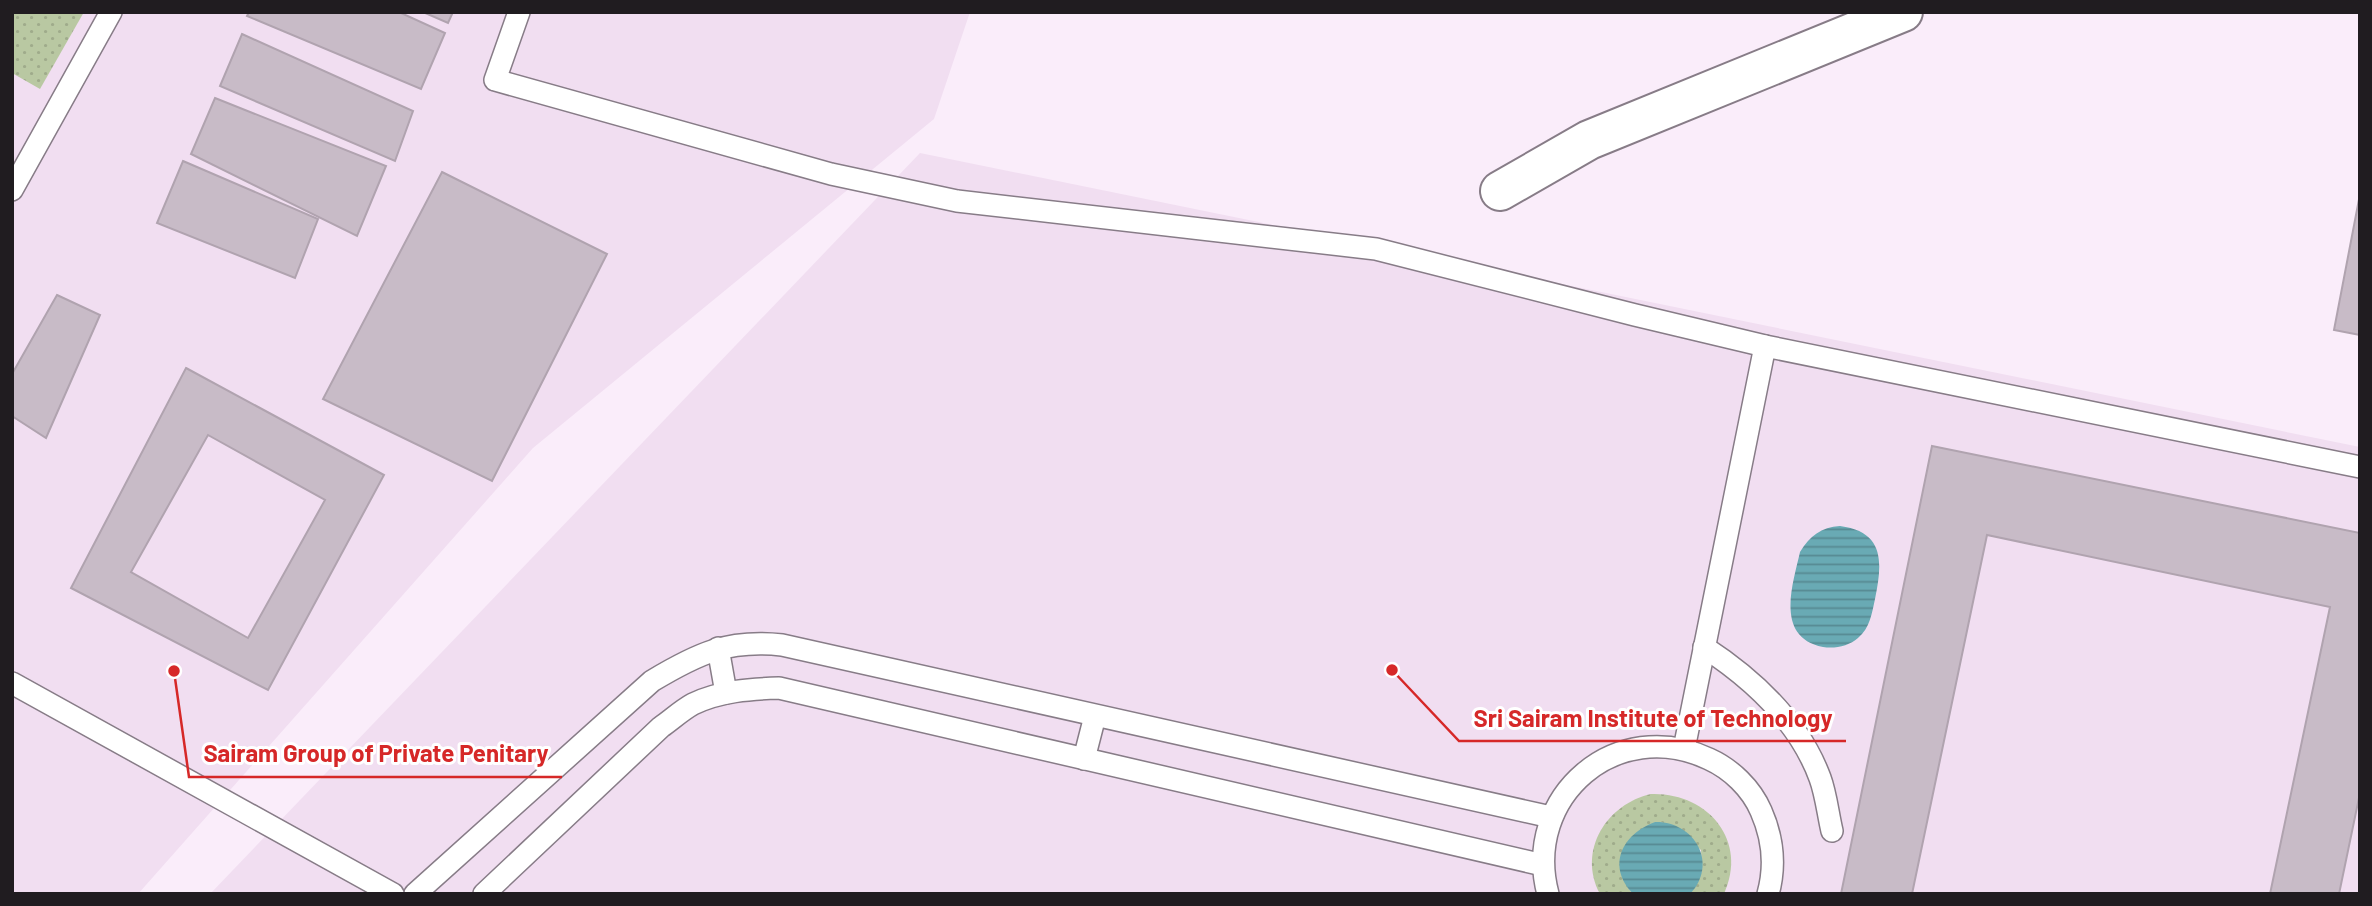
<svg xmlns="http://www.w3.org/2000/svg" width="2372" height="906" font-family="Barlow,sans-serif">
	<style>
		.built { fill: #f1def1 }
		.grass { fill: url(#grass-dots) }
		.water { fill: url(#water-rules) }
		.building { fill: #c8bbc7; stroke: #b0a3af; stroke-width: 2; fill-rule: evenodd }
		.lines { fill: none; stroke-linecap: round; stroke-linejoin: round }
		.lane-casing { stroke: #877c87; stroke-width: 24 }
		.street-casing { stroke: #877c87; stroke-width: 42 }
		.lane { stroke: #fff; stroke-width: 21 }
		.street { stroke: #fff; stroke-width: 38 }
		.leader { fill: none; stroke: #d62828; stroke-width: 2.5 }
		.callout-dot { fill: #d62828; stroke: #fff; stroke-width: 2.5 }
		.callout-label { font-size: 24px; text-anchor: middle; font-weight: bold; fill: #d62828; stroke: #fff; stroke-width: 6; stroke-linejoin: round; paint-order: stroke }
	</style>
	<defs>
		<pattern id="grass-dots" width="8" height="8" patternUnits="userSpaceOnUse" patternTransform="scale(1.75)"><rect width="8" height="8" fill="#b9c8a2"/><path d="M2 2h.1M6 6h.1" fill="none" stroke="#9fab8b" stroke-width="1.8" stroke-linecap="round"/></pattern>
		<pattern id="water-rules" width="6" height="5" patternUnits="userSpaceOnUse" patternTransform="scale(1.75)"><rect width="6" height="5" fill="#69aab4"/><path d="M0 2.5h6" fill="none" stroke="#568a92"/></pattern>
	</defs>
	<rect width="100%" height="100%" fill="#faedfa"/>
	<g class="built">
		<polygon points="12,12 970,12 934,119 533,448 138,894 12,894"/>
		<polygon points="920,153 2360,447 2360,894 210,894"/>
	</g>
	<g class="grass">
		<polygon points="12,12 84,12 40,89 12,73"/>
		<path d="M 1651,794 C 1707,792 1749,840 1724,894 L 1690,894 L 1702,871 L 1701,850 C 1687,838 1675,822 1655,822 L 1628,888 L 1633,894 L 1600,894 C 1577,850 1607,804 1651,794 Z"/>
	</g>
	<g class="water">
		<path d="M 1840,526 C 1886,532 1882,564 1875,599 C 1872,613 1870,628 1858,638 C 1849,646 1835,649 1823,647 C 1774,637 1793,584 1800,552 C 1810,536 1821,527 1840,526 Z"/>
		<path d="M 1655,822 C 1694,821 1719,863 1690,894 L 1633,894 C 1606,866 1622,834 1655,822 Z"/>
	</g>
	<g class="building">
		<polygon points="249,12 399,12 445,33 421,89 247,16"/>
		<polygon points="423,12 453,12 448,23"/>
		<polygon points="242,34 413,111 395,161 220,86"/>
		<polygon points="215,98 386,166 357,236 191,154"/>
		<polygon points="183,161 318,219 295,278 157,223"/>
		<polygon points="442,172 607,254 492,481 323,399"/>
		<polygon points="2360,194 2360,335 2334,330"/>
		<polygon points="57,295 100,315 46,438 12,416 12,374"/>
		<path d="M 186,368 L 384,475 L 268,690 L 71,588 ZM 208,435 L 325,500 L 248,638 L 131,572 Z"/>
		<polygon points="1932,446 2360,533 2360,793 2339,894 2270,894 2330,607 1987,535 1912,894 1841,894"/>
	</g>
	<g class="lines">
		<defs>
			<g id="lane">
				<polyline points="519,12 495,80 831,174 957,201 1376,249 1635,315 1765,346"/>
				<polyline points="12,190 111,12"/>
				<path d="M 1704,647 C 1753,679 1799,721 1820,778 C 1826,794 1828,814 1832,831"/>
				<polyline points="718,648 726,693"/>
				<polyline points="12,683 393,894"/>
				<polyline points="1684,749 1765,346 2360,467"/>
				<polyline points="1084,759 1095,716"/>
				<path d="M 415,894 L 652,681 C 697,654 728,639 782,645 L 1551,817"/>
				<path d="M 484,894 L 661,727 C 671,720 682,710 693,704 C 720,691 750,689 779,688 L 1543,865"/>
				<path d="M 1548,894 C 1522,796 1617,715 1709,759 C 1731,769 1751,788 1761,811 C 1773,838 1776,865 1768,894"/>
			</g>
			<polyline id="street" points="1500,191 1589,140 1903,12"/>
		</defs>
		<use href="#lane" class="lane-casing"/>
		<use href="#street" class="street-casing"/>
		<use href="#lane" class="lane"/>
		<use href="#street" class="street"/>
	</g>
	<path class="leader" d="M1392 670L1459 741H1846M174 671L189 777H562"/>
	<g class="callout-dot">
		<circle cx="1392" cy="670" r="7"/>
		<circle cx="174" cy="671" r="7"/>
	</g>
	<g class="callout-label">
		<text x="1653" y="727">Sri Sairam Institute of Technology</text>
		<text x="376" y="762">Sairam Group of Private Penitary</text>
	</g>
	<rect width="2372" height="906" fill="none" stroke="#201c20" stroke-width="28"/>
</svg>
